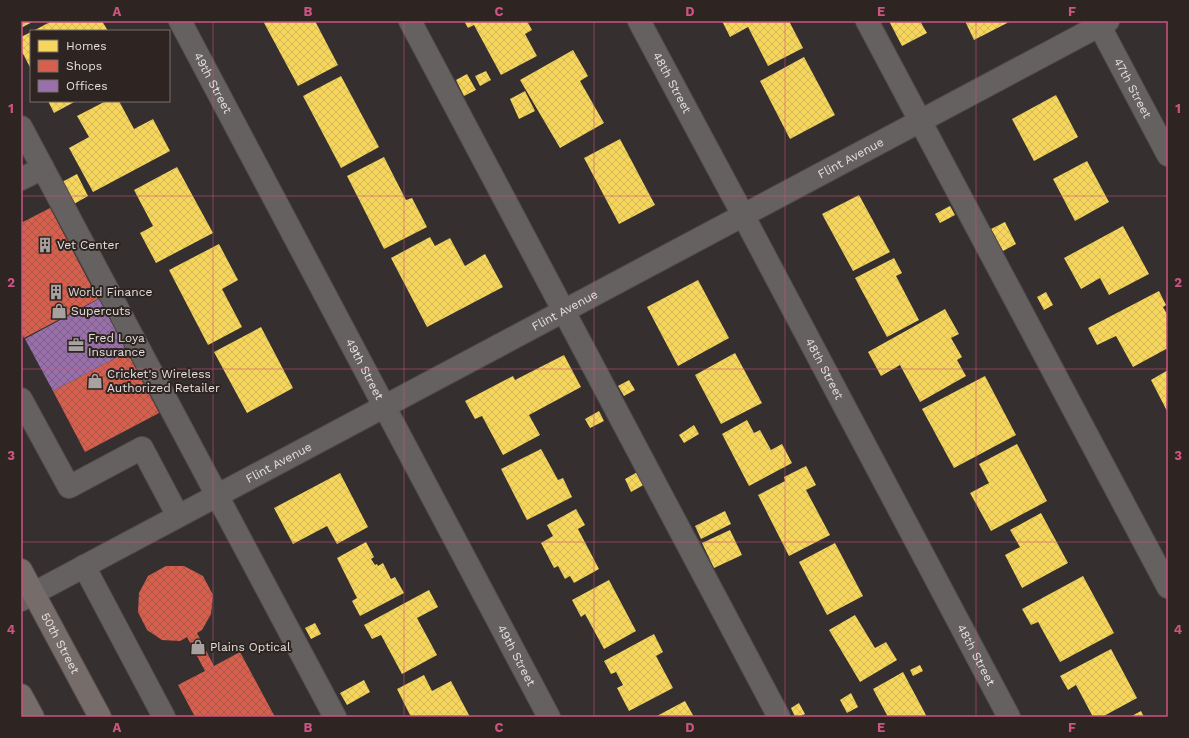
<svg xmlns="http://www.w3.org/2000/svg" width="1189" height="738" font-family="'Work Sans',sans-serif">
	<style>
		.homes { fill: url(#homes-cross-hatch) }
		.shops { fill: url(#shops-cross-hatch) }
		.offices { fill: url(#offices-cross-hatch) }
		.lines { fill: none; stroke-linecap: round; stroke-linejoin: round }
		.minor-casing { stroke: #514c4b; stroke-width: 24 }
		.major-casing { stroke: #514c4b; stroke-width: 24 }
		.minor { stroke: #656161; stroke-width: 22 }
		.major { stroke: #766c6a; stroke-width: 22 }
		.grid { fill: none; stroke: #cc5482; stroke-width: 1; stroke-opacity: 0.55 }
		.labels { text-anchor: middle; stroke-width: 4; stroke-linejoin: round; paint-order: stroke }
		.street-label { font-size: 12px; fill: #e5dfdd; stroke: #2e2522 }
		.poi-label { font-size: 12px; fill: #e5dfdd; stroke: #2e2522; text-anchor: start }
		.neatline { fill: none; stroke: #cc5482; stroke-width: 1.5 }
		.grid-label { font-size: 13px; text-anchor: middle; font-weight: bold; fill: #cc5482 }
	</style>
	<defs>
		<pattern id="homes-cross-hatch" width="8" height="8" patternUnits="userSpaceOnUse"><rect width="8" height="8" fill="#f6d55c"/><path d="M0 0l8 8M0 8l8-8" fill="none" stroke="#d3b857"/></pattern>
		<pattern id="shops-cross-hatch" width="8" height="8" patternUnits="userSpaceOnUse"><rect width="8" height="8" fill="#d6604d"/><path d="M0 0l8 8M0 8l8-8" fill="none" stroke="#aa574a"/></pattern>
		<pattern id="offices-cross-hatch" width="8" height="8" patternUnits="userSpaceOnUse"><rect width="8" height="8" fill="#9970ab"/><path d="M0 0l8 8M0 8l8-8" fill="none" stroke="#7c6086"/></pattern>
	</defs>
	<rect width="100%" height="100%" fill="#35302f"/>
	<g class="homes">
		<polygon points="21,21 34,21 21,28"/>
		<polygon points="52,21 102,21 108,31 33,31"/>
		<polygon points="263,21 315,21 338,65 298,86"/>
		<polygon points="464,21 527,21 532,30 525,34 537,56 501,75 474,25 468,28"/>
		<polygon points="722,21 789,21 803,48 768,66 748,27 730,37"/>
		<polygon points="889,21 920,21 927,33 902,46"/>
		<polygon points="965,21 1011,21 974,40"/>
		<polygon points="31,32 31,69 21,50 21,37"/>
		<polygon points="573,50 588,76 580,81 604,123 560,148 520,80"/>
		<polygon points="804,57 835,115 790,139 760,81"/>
		<polygon points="486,71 491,80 480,86 475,76"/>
		<polygon points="467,74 476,90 464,96 456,80"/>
		<polygon points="341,76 379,147 341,168 303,96"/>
		<polygon points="525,91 535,111 519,119 510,99"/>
		<polygon points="1056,95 1078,137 1034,161 1012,119"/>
		<polygon points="48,101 76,101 54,113"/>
		<polygon points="106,101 119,101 134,129 153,119 170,151 93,192 69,148 89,137 77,116"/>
		<polygon points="620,139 655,205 619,224 584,158"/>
		<polygon points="384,157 406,200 412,198 427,227 384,249 347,176"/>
		<polygon points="1087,161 1109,202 1075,221 1053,179"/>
		<polygon points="177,167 213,233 156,263 140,233 153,226 134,190"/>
		<polygon points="77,174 88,196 74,204 62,182"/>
		<polygon points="859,195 890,252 853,271 822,214"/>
		<polygon points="950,206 955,215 940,223 935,214"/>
		<polygon points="1005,222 1016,244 1003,251 991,229"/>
		<polygon points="1123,226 1149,274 1109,295 1100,278 1081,289 1064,258"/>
		<polygon points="430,237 435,246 450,238 465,266 485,254 503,287 427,327 391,258"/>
		<polygon points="219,244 238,280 222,289 242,327 208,345 169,270"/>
		<polygon points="894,258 902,273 896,276 919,320 887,337 855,278"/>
		<polygon points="698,280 729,338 678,366 647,307"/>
		<polygon points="1159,291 1166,305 1163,307 1168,316 1168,348 1133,367 1116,336 1097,345 1088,328"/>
		<polygon points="1046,292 1053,305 1044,310 1037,297"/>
		<polygon points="945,309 959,334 951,338 962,357 957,360 966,376 920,402 900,365 881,376 868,352"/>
		<polygon points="261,327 293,388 247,413 214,352"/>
		<polygon points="735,353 762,403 721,424 695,375"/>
		<polygon points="564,355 581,387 529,415 540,435 503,455 482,416 475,419 465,401 513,376 515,380"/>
		<polygon points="1168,370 1168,413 1151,380"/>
		<polygon points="985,376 1016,435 954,468 922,409"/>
		<polygon points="629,380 635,390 624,396 618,386"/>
		<polygon points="599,411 604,421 590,428 585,419"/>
		<polygon points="747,420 754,433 760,430 771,450 782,444 792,463 749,486 722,434"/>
		<polygon points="694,425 699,434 684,443 679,435"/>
		<polygon points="1017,444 1047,501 991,531 970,493 989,483 979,464"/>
		<polygon points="541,449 558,480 563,478 572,497 527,520 501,469"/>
		<polygon points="806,466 816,485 806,490 830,535 789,556 758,495 785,481 784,477"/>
		<polygon points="641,470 647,483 631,492 625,479"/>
		<polygon points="340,473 368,527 337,544 327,526 293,544 274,508"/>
		<polygon points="576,509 585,525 578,529 599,569 574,583 570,576 565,579 558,566 554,568 541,543 553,536 547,525"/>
		<polygon points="725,511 731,524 701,539 695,526"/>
		<polygon points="1041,513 1068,563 1022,588 1005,555 1020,547 1010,530"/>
		<polygon points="730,530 742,555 714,568 702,543"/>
		<polygon points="366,542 374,557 371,559 375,565 377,564 378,566 383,563 391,579 395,577 404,593 360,616 352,601 357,598 337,558"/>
		<polygon points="835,543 863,596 827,615 799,562"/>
		<polygon points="1083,576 1114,633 1060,662 1038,622 1031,625 1022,609"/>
		<polygon points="609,580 636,631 604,649 585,614 581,617 572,600"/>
		<polygon points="429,590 438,607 417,618 437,655 402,674 381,635 372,639 364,625"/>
		<polygon points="855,615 875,648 886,642 897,660 860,682 829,630"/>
		<polygon points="315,623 321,634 311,639 305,628"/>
		<polygon points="654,634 663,652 656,656 673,688 629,711 617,688 623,685 616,672 611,674 604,661"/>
		<polygon points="1111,649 1137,698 1102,717 1093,717 1076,685 1068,690 1060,676"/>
		<polygon points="920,665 923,671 913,676 910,670"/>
		<polygon points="903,672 927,717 888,717 873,689"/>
		<polygon points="424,675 432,691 451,681 470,717 411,717 397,689"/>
		<polygon points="364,680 370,692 347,705 340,693"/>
		<polygon points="851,693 858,707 847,713 840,700"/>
		<polygon points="685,701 694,717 655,717"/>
		<polygon points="799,703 805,714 799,717 795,717 791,708"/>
		<polygon points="1141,711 1144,717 1130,717"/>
	</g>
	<g class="shops">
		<polygon points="50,208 98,299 24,338 21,333 21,223"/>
		<polygon points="127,352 159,413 85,452 53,391"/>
		<polygon points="166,566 184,566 203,576 213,595 211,614 202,630 197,633 214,666 240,652 275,717 195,717 178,685 205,671 187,637 180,641 162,640 147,630 138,612 139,593 148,576"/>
	</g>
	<polygon class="offices" points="99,299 127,352 53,391 25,339"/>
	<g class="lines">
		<defs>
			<g id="minor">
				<path id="s1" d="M 180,21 L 549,717"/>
				<polyline points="410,21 779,717"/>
				<path id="s2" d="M 639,21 L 743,215 L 1009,717"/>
				<polyline points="867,21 1168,587"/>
				<path id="s3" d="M 1097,21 L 1168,155"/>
				<polyline points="21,127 335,717"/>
				<polyline points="21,179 43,168"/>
				<polyline points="21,399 69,487 142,448 178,516"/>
				<polyline points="84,566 164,717"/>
				<path id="s4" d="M 21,600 L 1108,21"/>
			</g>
			<g id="major">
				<path id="s5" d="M 21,570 L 100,717"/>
				<polyline points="21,695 33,717"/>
			</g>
		</defs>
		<use href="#minor" class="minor-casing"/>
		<use href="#major" class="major-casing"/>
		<use href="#minor" class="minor"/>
		<use href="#major" class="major"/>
	</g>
	<path class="grid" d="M 213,21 L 213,717M 404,21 L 404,717M 594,21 L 594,717M 785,21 L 785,717M 976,21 L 976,717M 21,196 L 1168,196M 21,369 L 1168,369M 21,542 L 1168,542"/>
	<defs>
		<symbol id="building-bare" viewBox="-9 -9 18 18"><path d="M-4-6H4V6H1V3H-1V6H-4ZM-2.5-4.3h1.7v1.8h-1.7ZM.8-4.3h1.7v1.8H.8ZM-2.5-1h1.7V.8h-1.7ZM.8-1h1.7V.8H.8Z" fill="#a7a2a0" stroke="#2e2522" stroke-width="2.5" paint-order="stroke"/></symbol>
		<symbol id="shop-bare" viewBox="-9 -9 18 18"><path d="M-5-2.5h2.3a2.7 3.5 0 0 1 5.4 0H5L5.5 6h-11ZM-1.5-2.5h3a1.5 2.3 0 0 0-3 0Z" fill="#a7a2a0" stroke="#2e2522" stroke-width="2.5" paint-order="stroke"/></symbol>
		<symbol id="office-bare" viewBox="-9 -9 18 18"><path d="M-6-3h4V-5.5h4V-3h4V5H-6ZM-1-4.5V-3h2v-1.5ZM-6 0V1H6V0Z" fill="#a7a2a0" stroke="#2e2522" stroke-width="2.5" paint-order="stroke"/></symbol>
	</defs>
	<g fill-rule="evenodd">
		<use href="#building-bare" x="34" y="234" width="22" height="22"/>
		<use href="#building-bare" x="45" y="281" width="22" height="22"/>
		<use href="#shop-bare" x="48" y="300" width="22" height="22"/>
		<use href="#office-bare" x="65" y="334" width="22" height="22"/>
		<use href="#shop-bare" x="84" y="370" width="22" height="22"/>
		<use href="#shop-bare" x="187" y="636" width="22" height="22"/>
	</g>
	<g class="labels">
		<g class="street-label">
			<text dy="4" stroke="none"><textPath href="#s1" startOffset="70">49th Street</textPath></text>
			<text dy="4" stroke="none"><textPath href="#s2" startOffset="70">48th Street</textPath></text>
			<text dy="4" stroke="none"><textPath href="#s3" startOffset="76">47th Street</textPath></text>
			<text dy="4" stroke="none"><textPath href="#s4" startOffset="940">Flint Avenue</textPath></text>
			<text dy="4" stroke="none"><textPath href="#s4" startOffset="616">Flint Avenue</textPath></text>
			<text dy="4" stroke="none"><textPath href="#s1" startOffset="394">49th Street</textPath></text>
			<text dy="4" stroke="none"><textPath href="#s2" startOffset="394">48th Street</textPath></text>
			<text dy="4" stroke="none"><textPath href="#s4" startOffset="292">Flint Avenue</textPath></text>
			<text dy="4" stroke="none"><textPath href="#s5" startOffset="83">50th Street</textPath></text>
			<text dy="4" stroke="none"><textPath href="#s1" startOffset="718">49th Street</textPath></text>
			<text dy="4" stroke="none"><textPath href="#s2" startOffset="718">48th Street</textPath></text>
		</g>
		<g class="poi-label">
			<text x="57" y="249">Vet Center</text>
			<text x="68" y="296">World Finance</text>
			<text x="71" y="315">Supercuts</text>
			<text x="88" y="342">Fred Loya<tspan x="88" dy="14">Insurance</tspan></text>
			<text x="107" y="378">Cricket's Wireless<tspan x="107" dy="14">Authorized Retailer</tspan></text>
			<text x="210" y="651">Plains Optical</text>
		</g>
	</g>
	<rect width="1189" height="738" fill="none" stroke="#2e2522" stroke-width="44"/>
	<rect x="30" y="30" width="140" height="72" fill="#2e2522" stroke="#776f6d"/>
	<rect x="38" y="40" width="20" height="12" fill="#f6d55c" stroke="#776f6d"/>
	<text x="66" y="50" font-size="12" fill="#e5dfdd">Homes</text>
	<rect x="38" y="60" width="20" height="12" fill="#d6604d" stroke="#776f6d"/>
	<text x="66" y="70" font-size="12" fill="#e5dfdd">Shops</text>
	<rect x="38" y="80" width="20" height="12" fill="#9970ab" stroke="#776f6d"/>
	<text x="66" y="90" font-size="12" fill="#e5dfdd">Offices</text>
	<rect x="22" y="22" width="1145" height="694" class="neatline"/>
	<g class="grid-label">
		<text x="117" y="16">A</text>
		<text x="308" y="16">B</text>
		<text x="499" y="16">C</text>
		<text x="690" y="16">D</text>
		<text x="881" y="16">E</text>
		<text x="1072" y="16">F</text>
		<text x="11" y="113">1</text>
		<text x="1178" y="113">1</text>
		<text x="11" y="287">2</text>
		<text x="1178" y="287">2</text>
		<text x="11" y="460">3</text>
		<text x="1178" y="460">3</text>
		<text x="11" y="634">4</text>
		<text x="1178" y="634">4</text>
		<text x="117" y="732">A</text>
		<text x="308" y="732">B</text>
		<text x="499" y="732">C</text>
		<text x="690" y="732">D</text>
		<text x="881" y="732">E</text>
		<text x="1072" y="732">F</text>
	</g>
</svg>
